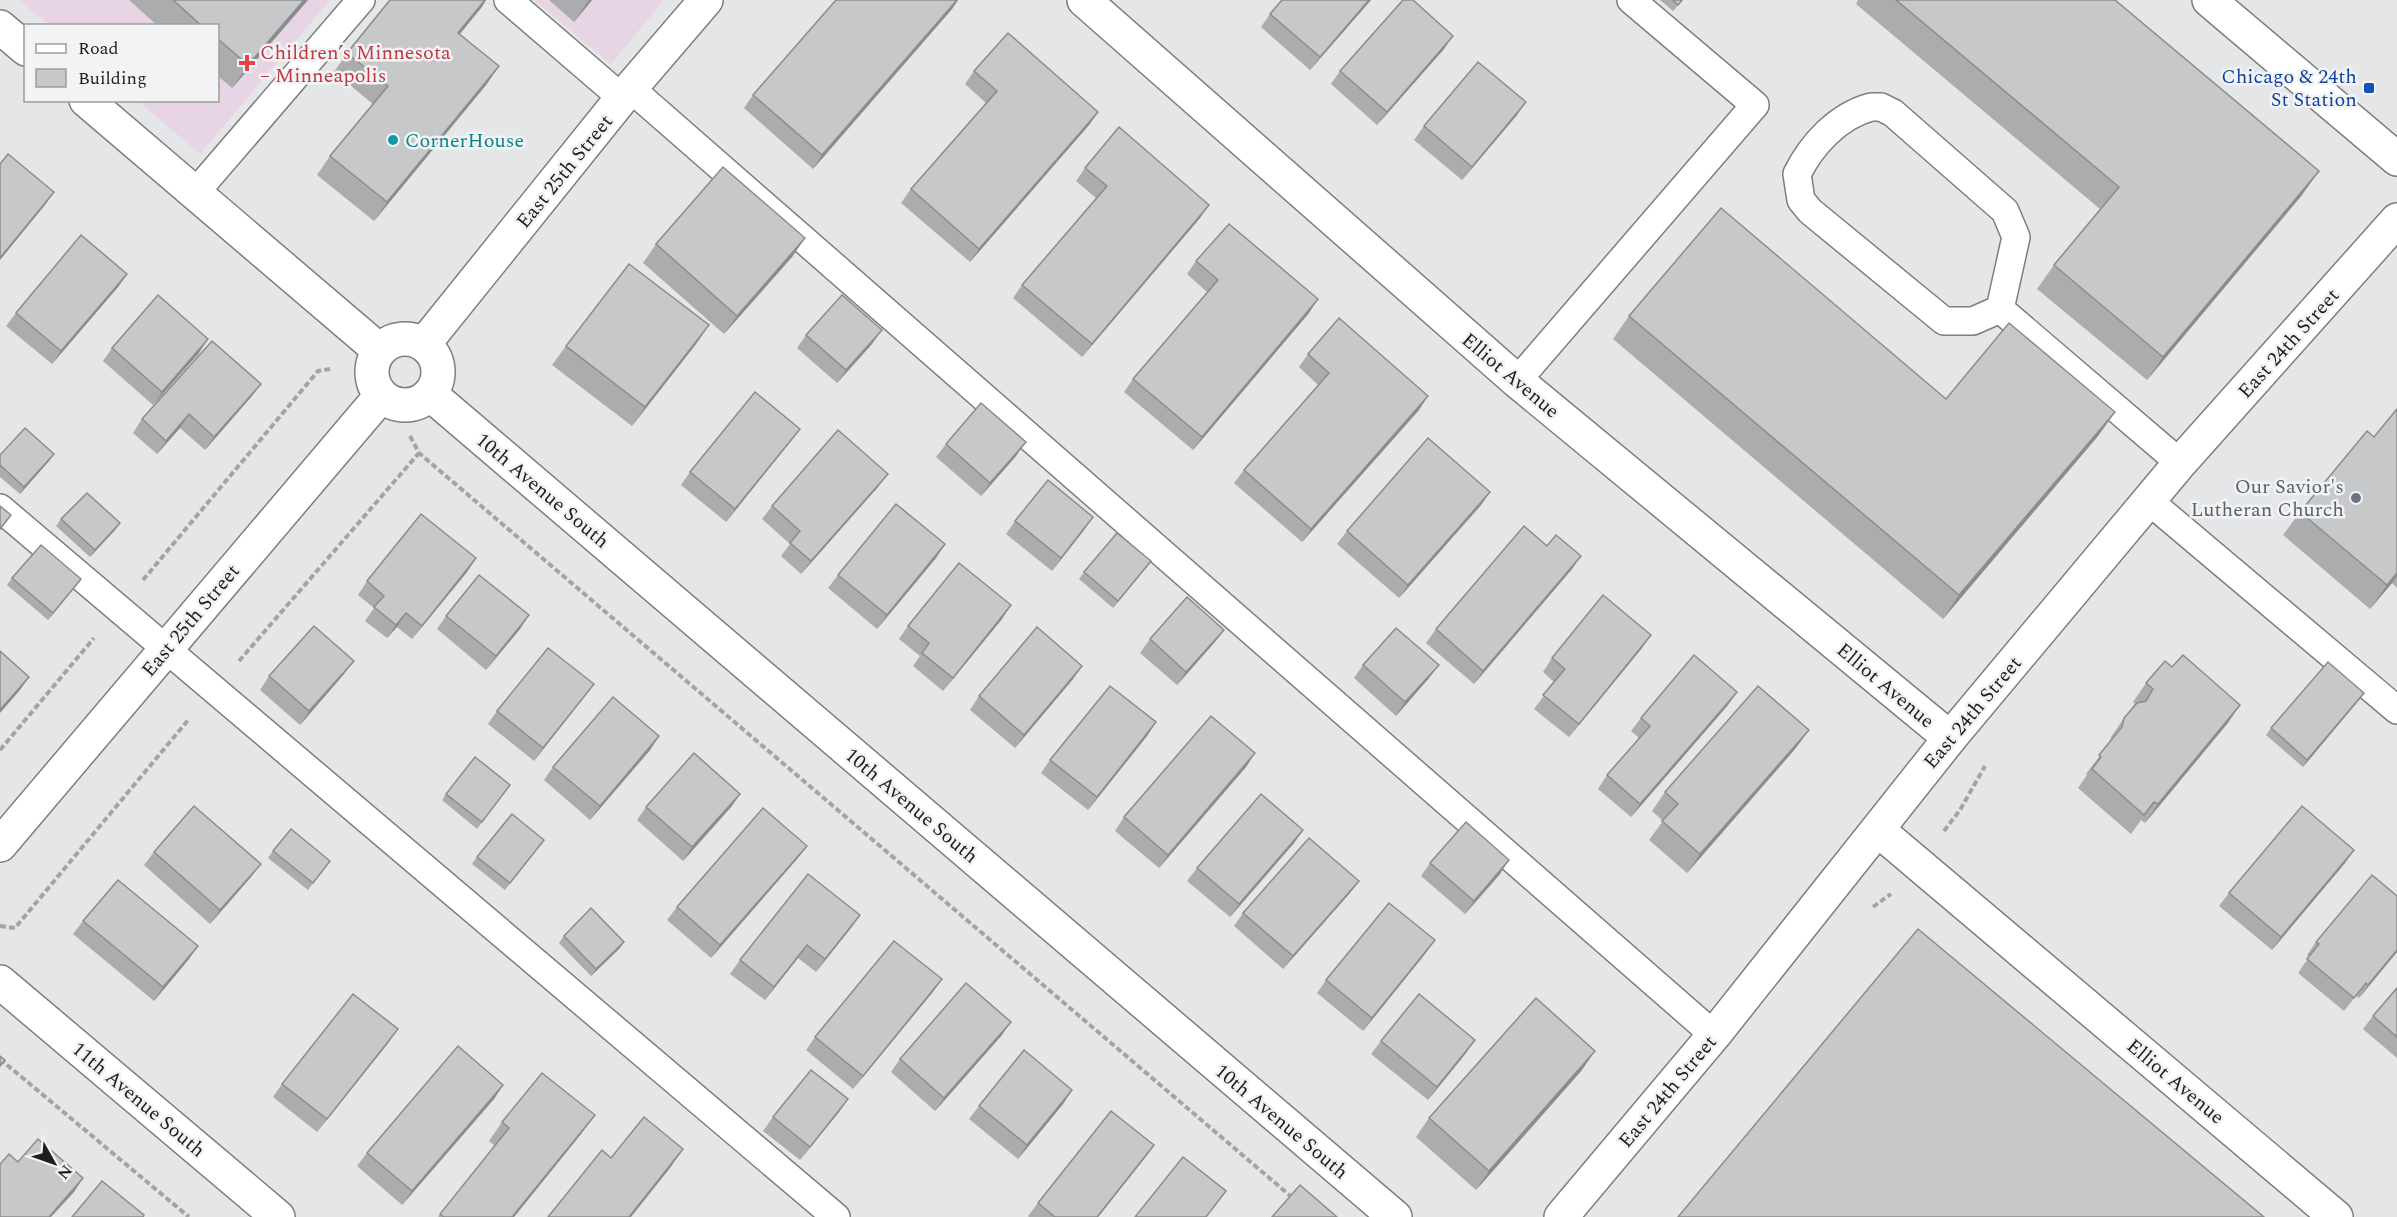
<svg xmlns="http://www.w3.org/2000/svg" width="2397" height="1217" font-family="Spectral,serif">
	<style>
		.medical { fill: #e7d5e6 }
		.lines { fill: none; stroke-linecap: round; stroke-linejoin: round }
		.service-casing { stroke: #7d7e7f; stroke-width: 30 }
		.minor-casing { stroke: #7d7e7f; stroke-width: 36 }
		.tertiary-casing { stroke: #7d7e7f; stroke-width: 36 }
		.path { stroke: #a3a4a5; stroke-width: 4; stroke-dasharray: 6 3; stroke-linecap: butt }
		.service { stroke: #fff; stroke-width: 27 }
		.minor { stroke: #fff; stroke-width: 33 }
		.tertiary { stroke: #fff; stroke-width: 33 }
		.wall { fill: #abacad }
		.shaded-wall { fill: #8b8c8d }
		.building { fill: #c7c8c9; stroke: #8b8c8d; stroke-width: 1.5 }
		.health-dot { fill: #e0444e; stroke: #f2f3f4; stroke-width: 2 }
		.transit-dot { fill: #1a4fb4; stroke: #f2f3f4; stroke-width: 2 }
		.culture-dot { fill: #0f9aa8; stroke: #f2f3f4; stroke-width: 2 }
		.worship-dot { fill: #6b7280; stroke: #f2f3f4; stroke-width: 2 }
		.labels { text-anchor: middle; stroke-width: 5; stroke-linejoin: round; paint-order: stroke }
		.health-label { font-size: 20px; fill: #be3a42; stroke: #f2f3f4; text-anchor: start }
		.transit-label { font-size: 20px; fill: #164399; stroke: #f2f3f4; text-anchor: end }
		.culture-label { font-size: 20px; fill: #0d838f; stroke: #f2f3f4; text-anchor: start }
		.street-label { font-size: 20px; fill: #1d1d1e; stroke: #f2f3f4 }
		.worship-label { font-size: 20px; fill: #5b616d; stroke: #f2f3f4; text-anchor: end }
	</style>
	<rect width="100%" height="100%" fill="#e5e6e7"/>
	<g class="medical">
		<polygon points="19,0 330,0 200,154 138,101 218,100 218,26 49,25"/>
		<polygon points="534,0 664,0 611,64"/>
	</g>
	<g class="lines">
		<defs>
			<g id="service">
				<polyline points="508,0 622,98"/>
				<polyline points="630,88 1714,1035"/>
				<path d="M 1871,107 L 1881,107 L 1893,113 L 2005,211 L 2016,237 L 2000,309 L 1973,321 L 1944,321 L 1810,211 L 1801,200 L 1797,174 C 1812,144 1838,116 1871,107 Z"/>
				<polyline points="195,193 361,0"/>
				<polyline points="2000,309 2180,463"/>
				<polyline points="1517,381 1755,105 1631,0"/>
				<polyline points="2149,501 2397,710"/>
				<polyline points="0,508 836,1217"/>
			</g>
			<g id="minor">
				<polyline points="1084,0 1517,381 1950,738"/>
				<polyline points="0,27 26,49"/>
				<polyline points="86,100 379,350"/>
				<circle cx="405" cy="372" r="33"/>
				<polyline points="424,344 622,98 706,0"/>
				<polyline points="430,394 1395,1217"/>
				<polyline points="1878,830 2336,1217"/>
				<polyline points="0,845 381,396"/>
				<polyline points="0,982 278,1217"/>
			</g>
			<g id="tertiary">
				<polyline points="2209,0 2397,159"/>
				<polyline points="1561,1217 1714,1035 1950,738 2180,463 2397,220"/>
			</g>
		</defs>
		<use href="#service" class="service-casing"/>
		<use href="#minor" class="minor-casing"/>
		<use href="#tertiary" class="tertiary-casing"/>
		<g class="path">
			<polyline points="410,436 419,453 1294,1199"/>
			<polyline points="143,580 318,371 330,369"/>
			<polyline points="239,661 419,453"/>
			<polyline points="0,750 94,638"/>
			<polyline points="1944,831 1960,810 1985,766"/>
			<polyline points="1873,907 1891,894"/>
			<polyline points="0,926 15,928 189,719"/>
			<polyline points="0,1059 189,1217"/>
		</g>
		<use href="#service" class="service"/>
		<use href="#minor" class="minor"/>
		<use href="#tertiary" class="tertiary"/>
	</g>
	<g class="wall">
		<polygon points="129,0 308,0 232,88 218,76 218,26 158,26"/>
		<polygon points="390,0 486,0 460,34 499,66 486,85 374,221 317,175 330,156 373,104 334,72 347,53"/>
		<polygon points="549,0 592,0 574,22"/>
		<polygon points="836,0 958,0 952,9 813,169 744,108 753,95"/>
		<polygon points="1282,0 1371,0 1310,70 1261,27 1270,14"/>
		<polygon points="1660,0 1683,0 1673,11"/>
		<polygon points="1858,0 2115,0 2302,195 2147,380 2037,289 2054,265 2100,209 1856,4"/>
		<polygon points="1444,49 1377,125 1331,84 1340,71"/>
		<polygon points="974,71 1098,112 1089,125 970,262 901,203 911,189 986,103 965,84"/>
		<polygon points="1517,115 1462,180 1414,140 1424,126"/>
		<polygon points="1085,168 1200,218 1082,357 1013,298 1022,285 1096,198 1076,181"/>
		<polygon points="805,238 792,257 724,334 643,263 656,244"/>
		<polygon points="1196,261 1309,313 1193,450 1124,392 1133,379 1207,292 1187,274"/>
		<polygon points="127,274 118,287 52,364 6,326 16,313"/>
		<polygon points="1629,316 1946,399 2115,412 2098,436 1943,619 1613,339"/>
		<polygon points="709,325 696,344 632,426 552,365 566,346"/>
		<polygon points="806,335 872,344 837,383 797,348"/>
		<polygon points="112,348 199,353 153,405 103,361"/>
		<polygon points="1308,354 1419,410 1302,542 1234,483 1244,470 1318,385 1299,367"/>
		<polygon points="261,384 251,397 205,450 180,428 157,454 133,433 142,419"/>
		<polygon points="2397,409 2397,588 2392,583 2370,609 2283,535 2300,512 2374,437"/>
		<polygon points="800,429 790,442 726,522 681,485 690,472"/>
		<polygon points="946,444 1016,456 981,496 936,457"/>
		<polygon points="0,455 49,461 20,494 0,477"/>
		<polygon points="878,487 801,574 781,556 790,544 762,519 772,506"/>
		<polygon points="1490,492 1481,505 1399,598 1337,544 1347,531"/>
		<polygon points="61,519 115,530 90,557 56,526"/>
		<polygon points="1015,521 1084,530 1052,571 1006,534"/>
		<polygon points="945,544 936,558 877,629 828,588 838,575"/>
		<polygon points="476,558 467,572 412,639 397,627 387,638 365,621 374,608 358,595 367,581"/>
		<polygon points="1151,561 1113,608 1079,579 1084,572"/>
		<polygon points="1572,569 1474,684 1426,643 1436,629"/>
		<polygon points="12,578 81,579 48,620 7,585"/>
		<polygon points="446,616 520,629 486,670 437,629"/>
		<polygon points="1002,619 943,691 913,666 920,656 899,639 908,626"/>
		<polygon points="1224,630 1214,643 1177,685 1140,653 1150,639"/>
		<polygon points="1642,648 1569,737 1534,709 1554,682 1543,672 1552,658"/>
		<polygon points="1363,665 1429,678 1396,716 1354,678"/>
		<polygon points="1082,666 1073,679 1015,748 970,710 979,696"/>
		<polygon points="2172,667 2240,705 2227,724 2145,823 2141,820 2131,834 2078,788 2087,775 2086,774 2110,742 2111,737 2124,718 2135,704 2133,702 2146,683"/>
		<polygon points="344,674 300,725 260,690 269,676"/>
		<polygon points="594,684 584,697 534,761 488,724 497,711"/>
		<polygon points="2359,700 2303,767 2266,735 2271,728"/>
		<polygon points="1728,705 1631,817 1598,789 1607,775 1639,738 1631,731 1641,718"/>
		<polygon points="1156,722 1147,736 1088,810 1041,773 1050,760"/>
		<polygon points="1809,730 1795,749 1687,873 1649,840 1663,821 1652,811 1665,792"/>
		<polygon points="659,736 650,750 590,820 544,780 553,767"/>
		<polygon points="1255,753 1246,767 1159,868 1115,831 1124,817"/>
		<polygon points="505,792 477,829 442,800 446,794"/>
		<polygon points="740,794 731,807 683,861 637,820 646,807"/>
		<polygon points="1303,830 1294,843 1230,917 1187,881 1197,868"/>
		<polygon points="544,840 505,890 472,864 477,857"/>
		<polygon points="807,846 797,859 711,958 667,920 677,907"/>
		<polygon points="2354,850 2345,863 2272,950 2219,906 2229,893"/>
		<polygon points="273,851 330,861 308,890 268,858"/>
		<polygon points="154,852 251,877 210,924 144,865"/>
		<polygon points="1430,863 1500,874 1465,914 1421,876"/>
		<polygon points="1359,881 1349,894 1283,969 1234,926 1243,913"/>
		<polygon points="2397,896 2397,952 2359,998 2356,996 2344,1011 2298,973 2309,957 2307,955 2316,942"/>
		<polygon points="860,915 816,972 798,958 765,1000 730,974 740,960"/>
		<polygon points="83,921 189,959 154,1001 73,934"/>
		<polygon points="564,936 624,942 619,949 591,976 559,943"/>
		<polygon points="1425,954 1363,1031 1317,993 1326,980"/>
		<polygon points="942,979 932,993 853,1089 806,1050 815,1037"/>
		<polygon points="2397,988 2397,1058 2363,1029 2373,1016"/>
		<polygon points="1002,1035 935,1111 891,1072 900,1059"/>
		<polygon points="1381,1041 1466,1053 1428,1100 1371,1054"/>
		<polygon points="389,1042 317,1132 273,1097 282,1084"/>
		<polygon points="1582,1070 1476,1190 1416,1137 1429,1118"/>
		<polygon points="503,1085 494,1099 402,1205 357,1166 367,1153"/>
		<polygon points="1072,1090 1063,1104 1018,1159 969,1119 979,1106"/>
		<polygon points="848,1099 839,1112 800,1160 763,1131 773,1117"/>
		<polygon points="502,1122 581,1134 514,1217 438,1217 495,1146 489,1141"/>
		<polygon points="1154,1145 1144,1159 1098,1217 1029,1217 1028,1216 1038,1203"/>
	</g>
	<g class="shaded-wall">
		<polygon points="304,0 308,0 232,88 248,65"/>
		<polygon points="485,0 486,0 482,7 445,52 458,33"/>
		<polygon points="589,0 592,0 574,22"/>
		<polygon points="957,0 958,0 952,9 813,169 822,155"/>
		<polygon points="1369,0 1371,0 1310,70 1320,57"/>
		<polygon points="1453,36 1444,49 1377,125 1387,112"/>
		<polygon points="499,66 486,85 374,221 387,202"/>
		<polygon points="1526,102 1517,115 1462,180 1472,167"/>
		<polygon points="1098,112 1089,125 970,262 979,249"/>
		<polygon points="2319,171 2302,195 2147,380 2163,357"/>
		<polygon points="54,192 45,205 0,260 0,258"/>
		<polygon points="1209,205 1200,218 1082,357 1092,344"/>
		<polygon points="805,238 792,257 724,334 737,316"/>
		<polygon points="127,274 118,287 52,364 61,351"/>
		<polygon points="1318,299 1309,313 1193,450 1202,437"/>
		<polygon points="709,325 696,344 632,426 645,407"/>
		<polygon points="882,330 872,344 837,383 846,370"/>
		<polygon points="208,339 199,353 153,405 162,392"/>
		<polygon points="261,384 251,397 205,450 214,437"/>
		<polygon points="1428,396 1419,410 1302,542 1311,529"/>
		<polygon points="2115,412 2098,436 1943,619 1959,595"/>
		<polygon points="189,414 180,428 157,454 166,441"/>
		<polygon points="800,429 790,442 726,522 735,509"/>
		<polygon points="1026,442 1016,456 981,496 990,483"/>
		<polygon points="54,454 49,461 20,494 24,487"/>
		<polygon points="888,474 878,487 801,574 811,561"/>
		<polygon points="1490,492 1481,505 1399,598 1408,585"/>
		<polygon points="1093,517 1084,530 1052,571 1061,558"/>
		<polygon points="120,523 115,530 90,557 95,550"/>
		<polygon points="945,544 936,558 877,629 887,615"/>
		<polygon points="1581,556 1572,569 1474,684 1483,671"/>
		<polygon points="476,558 467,572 412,639 422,626"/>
		<polygon points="1151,561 1146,568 1113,608 1118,601"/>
		<polygon points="2397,573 2397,576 2392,583 2370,609 2387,585"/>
		<polygon points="81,579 76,586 48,620 53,613"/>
		<polygon points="1011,605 1002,619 943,691 953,678"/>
		<polygon points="406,613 397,627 387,638 396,625"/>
		<polygon points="529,615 520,629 486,670 496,656"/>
		<polygon points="1224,630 1214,643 1177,685 1186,672"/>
		<polygon points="1651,635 1642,648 1569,737 1579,724"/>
		<polygon points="354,661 344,674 300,725 309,711"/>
		<polygon points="1439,665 1429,678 1396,716 1405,702"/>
		<polygon points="1082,666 1073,679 1015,748 1024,735"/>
		<polygon points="29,677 20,690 0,713 0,710"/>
		<polygon points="594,684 584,697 534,761 543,748"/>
		<polygon points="1737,692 1728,705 1631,817 1640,804"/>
		<polygon points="2364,693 2359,700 2303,767 2307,760"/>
		<polygon points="2240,705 2227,724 2145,823 2158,804"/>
		<polygon points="1156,722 1147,736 1088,810 1097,797"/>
		<polygon points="1809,730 1795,749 1687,873 1700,854"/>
		<polygon points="659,736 650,750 590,820 600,806"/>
		<polygon points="1255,753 1246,767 1159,868 1168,855"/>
		<polygon points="740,794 731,807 683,861 692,847"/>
		<polygon points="1303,830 1294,843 1230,917 1239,904"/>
		<polygon points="807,846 797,859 711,958 720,945"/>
		<polygon points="2354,850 2345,863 2272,950 2281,937"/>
		<polygon points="1509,860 1500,874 1465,914 1474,901"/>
		<polygon points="261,864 251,877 210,924 220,910"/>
		<polygon points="1359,881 1349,894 1283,969 1293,956"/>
		<polygon points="860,915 851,928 816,972 825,959"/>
		<polygon points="1435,940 1425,954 1363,1031 1372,1018"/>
		<polygon points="624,942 619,949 591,976 596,969"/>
		<polygon points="807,945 798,958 765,1000 774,987"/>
		<polygon points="198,946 189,959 154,1001 163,987"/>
		<polygon points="2397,950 2397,952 2359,998 2368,985"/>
		<polygon points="942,979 932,993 853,1089 863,1076"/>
		<polygon points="1011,1022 1002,1035 935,1111 944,1098"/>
		<polygon points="398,1029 389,1042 317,1132 327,1119"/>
		<polygon points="1475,1040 1466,1053 1428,1100 1437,1087"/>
		<polygon points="1595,1051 1582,1070 1476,1190 1489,1171"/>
		<polygon points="503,1085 494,1099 402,1205 412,1191"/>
		<polygon points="1072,1090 1063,1104 1018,1159 1027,1145"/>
		<polygon points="848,1099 839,1112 800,1160 810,1147"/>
		<polygon points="595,1115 581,1134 514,1217 512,1217"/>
		<polygon points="1154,1145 1144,1159 1098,1217 1097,1217"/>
		<polygon points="683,1149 670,1168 631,1217 629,1217"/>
		<polygon points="83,1178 74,1192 51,1217 49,1217"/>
	</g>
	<g class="building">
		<polygon points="173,0 304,0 248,65 218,39 218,26 202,26"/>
		<polygon points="390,0 485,0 458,33 499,66 387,202 330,156 388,86 347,53"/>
		<polygon points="836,0 957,0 822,155 753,95"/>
		<polygon points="1282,0 1369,0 1320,57 1270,14"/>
		<polygon points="1403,0 1413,0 1453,36 1387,112 1340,71"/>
		<polygon points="1673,0 1682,0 1678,5"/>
		<polygon points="1896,0 2115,0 2319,171 2163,357 2054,265 2119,187"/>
		<polygon points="1008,33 1098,112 979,249 911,189 997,91 974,71"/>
		<polygon points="1478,62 1526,102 1472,167 1424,126"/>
		<polygon points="1119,127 1209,205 1092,344 1022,285 1107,186 1085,168"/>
		<polygon points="8,154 54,192 0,258 0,164"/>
		<polygon points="723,167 805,238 737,316 656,244"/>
		<polygon points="1721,208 1946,399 2009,323 2115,412 1959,595 1629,316"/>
		<polygon points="1229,224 1318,299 1202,437 1133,379 1218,280 1196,261"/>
		<polygon points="81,235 127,274 61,351 16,313"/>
		<polygon points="629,264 709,325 645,407 566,346"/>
		<polygon points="158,295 208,339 162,392 112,348"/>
		<polygon points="842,295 882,330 846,370 806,335"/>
		<polygon points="1339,318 1428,396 1311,529 1244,470 1329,373 1308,354"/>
		<polygon points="212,341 261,384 214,437 189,414 166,441 142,419"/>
		<polygon points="755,392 800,429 735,509 690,472"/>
		<polygon points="981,403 1026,442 990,483 946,444"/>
		<polygon points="2397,409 2397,573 2387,585 2300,512 2367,431 2374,437"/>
		<polygon points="25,428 54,454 24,487 0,465 0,455"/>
		<polygon points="838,430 888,474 811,561 790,543 800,531 772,506"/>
		<polygon points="1428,438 1490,492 1408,585 1347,531"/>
		<polygon points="1048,480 1093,517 1061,558 1015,521"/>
		<polygon points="87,493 120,523 95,550 61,519"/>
		<polygon points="896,504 945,544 887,615 838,575"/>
		<polygon points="0,506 11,515 0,529"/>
		<polygon points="421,514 476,558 422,626 406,613 396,625 374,607 384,596 367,581"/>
		<polygon points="1524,526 1547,546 1556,535 1581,556 1483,671 1436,629"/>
		<polygon points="1117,533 1151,561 1118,601 1084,572"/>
		<polygon points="41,545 81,579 53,613 12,578"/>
		<polygon points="959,563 1011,605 953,678 922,653 929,643 908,626"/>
		<polygon points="479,575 529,615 496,656 446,616"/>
		<polygon points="1603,595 1651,635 1579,724 1543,695 1565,669 1552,658"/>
		<polygon points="1187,597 1224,630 1186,672 1150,639"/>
		<polygon points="314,626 354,661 309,711 269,676"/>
		<polygon points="1037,627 1082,666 1024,735 979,696"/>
		<polygon points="1396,628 1439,665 1405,702 1363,665"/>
		<polygon points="548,648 594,684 543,748 497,711"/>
		<polygon points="0,651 29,677 0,710"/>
		<polygon points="1694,655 1737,692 1640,804 1607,775 1650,726 1641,718"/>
		<polygon points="2183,655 2240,705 2158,804 2154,802 2144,815 2092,769 2101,757 2099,755 2122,727 2124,718 2137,703 2146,701 2153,689 2146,683 2165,661 2172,667"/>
		<polygon points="2328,662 2364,693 2307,760 2271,728"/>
		<polygon points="1110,686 1156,722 1097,797 1050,760"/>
		<polygon points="1758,686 1809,730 1700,854 1662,821 1678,804 1665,792"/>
		<polygon points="613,697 659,736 600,806 553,767"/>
		<polygon points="1211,716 1255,753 1168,855 1124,817"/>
		<polygon points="694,753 740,794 692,847 646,807"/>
		<polygon points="475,757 510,785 482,822 446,794"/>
		<polygon points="1261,794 1303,830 1239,904 1197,868"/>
		<polygon points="194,806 261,864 220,910 154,852"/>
		<polygon points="2302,806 2354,850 2281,937 2229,893"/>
		<polygon points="763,808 807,846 720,945 677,907"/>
		<polygon points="512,814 544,840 510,883 477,857"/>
		<polygon points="1466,822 1509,860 1474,901 1430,863"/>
		<polygon points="291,829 330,861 313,883 273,851"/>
		<polygon points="1309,838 1359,881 1293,956 1243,913"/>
		<polygon points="808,874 860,915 825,959 807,945 774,987 740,960"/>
		<polygon points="2372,875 2397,896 2397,950 2368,985 2366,983 2354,998 2307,959 2319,944 2316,942"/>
		<polygon points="118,880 198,946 163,987 83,921"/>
		<polygon points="1389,903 1435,940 1372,1018 1326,980"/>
		<polygon points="591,908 624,942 596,969 564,936"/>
		<polygon points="1918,929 2264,1217 1678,1217"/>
		<polygon points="894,941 942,979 863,1076 815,1037"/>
		<polygon points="966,983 1011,1022 944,1098 900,1059"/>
		<polygon points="2397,988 2397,1037 2373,1016"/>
		<polygon points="353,994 398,1029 327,1119 282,1084"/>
		<polygon points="1419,994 1475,1040 1437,1087 1381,1041"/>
		<polygon points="1536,998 1595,1051 1489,1171 1429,1118"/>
		<polygon points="458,1046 503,1085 412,1191 367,1153"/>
		<polygon points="1024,1050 1072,1090 1027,1145 979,1106"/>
		<polygon points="0,1056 5,1060 0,1066"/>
		<polygon points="811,1070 848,1099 810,1147 773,1117"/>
		<polygon points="542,1073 595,1115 512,1217 444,1217 440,1214 509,1128 502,1122"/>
		<polygon points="1111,1111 1154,1145 1097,1217 1055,1217 1038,1203"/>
		<polygon points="644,1117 683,1149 629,1217 548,1217 602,1150 611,1158"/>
		<polygon points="38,1139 83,1178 49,1217 0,1217 0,1164 9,1154 18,1162"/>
		<polygon points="1183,1157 1226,1191 1206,1217 1135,1217"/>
		<polygon points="102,1181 144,1215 143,1217 72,1217"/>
		<polygon points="1300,1185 1337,1217 1272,1217"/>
	</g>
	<path class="health-dot" d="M244 54h6v6h6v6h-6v6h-6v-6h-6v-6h6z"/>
	<rect class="transit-dot" x="2363" y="82" width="12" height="12" rx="3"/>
	<circle class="culture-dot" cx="393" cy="140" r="6"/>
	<circle class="worship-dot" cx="2356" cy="498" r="6"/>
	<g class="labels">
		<g class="health-label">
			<text x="260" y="59">Children’s Minnesota<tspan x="260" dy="23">– Minneapolis</tspan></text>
		</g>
		<g class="transit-label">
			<text x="2357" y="83">Chicago &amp; 24th<tspan x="2357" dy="23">St Station</tspan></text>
		</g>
		<g class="culture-label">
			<text x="405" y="147">CornerHouse</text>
		</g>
		<g class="street-label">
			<text transform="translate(564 171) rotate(-51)" y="7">East 25th Street</text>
			<text transform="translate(2288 343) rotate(-48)" y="7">East 24th Street</text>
			<text transform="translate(1511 375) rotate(40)" y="7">Elliot Avenue</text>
			<text transform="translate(543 490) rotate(40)" y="7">10th Avenue South</text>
			<text transform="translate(190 620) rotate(-50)" y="7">East 25th Street</text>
			<text transform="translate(1886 685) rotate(40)" y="7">Elliot Avenue</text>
			<text transform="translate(1972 712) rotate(-50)" y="7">East 24th Street</text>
			<text transform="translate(912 805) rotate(40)" y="7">10th Avenue South</text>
			<text transform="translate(2176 1081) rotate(40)" y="7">Elliot Avenue</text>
			<text transform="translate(1667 1091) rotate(-50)" y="7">East 24th Street</text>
			<text transform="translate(139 1099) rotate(40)" y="7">11th Avenue South</text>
			<text transform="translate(1282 1121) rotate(40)" y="7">10th Avenue South</text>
		</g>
		<g class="worship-label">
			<text x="2344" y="493">Our Savior's<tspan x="2344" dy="23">Lutheran Church</tspan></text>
		</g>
	</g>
	<rect x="24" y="24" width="195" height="78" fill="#f2f3f4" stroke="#9d9d9e" stroke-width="1.5"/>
	<rect x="36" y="44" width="30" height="9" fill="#ffffff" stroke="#9d9d9e" stroke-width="1.5"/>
	<text x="78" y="54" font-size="18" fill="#1d1d1e">Road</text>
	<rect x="36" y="69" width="30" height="18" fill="#c7c8c9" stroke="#9d9d9e" stroke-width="1.5"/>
	<text x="78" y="84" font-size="18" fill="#1d1d1e">Building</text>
	<g transform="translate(54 1163) rotate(130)" stroke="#f2f3f4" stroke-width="4.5" paint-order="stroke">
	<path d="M0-4.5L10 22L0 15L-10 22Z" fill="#1d1d1e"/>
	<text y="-9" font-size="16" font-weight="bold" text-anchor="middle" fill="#1d1d1e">N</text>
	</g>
</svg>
